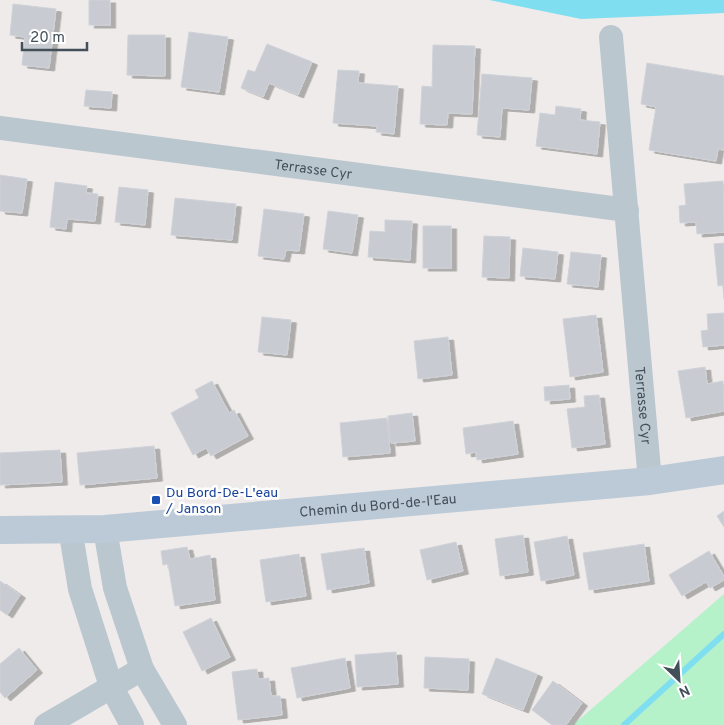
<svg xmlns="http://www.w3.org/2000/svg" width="724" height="725" font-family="Overpass,sans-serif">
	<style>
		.green { fill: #b5f1c9 }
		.water { fill: #7fdff1 }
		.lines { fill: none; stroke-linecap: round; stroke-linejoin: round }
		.stream { stroke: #7fdff1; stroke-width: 6 }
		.building { fill: #c8cbd1; stroke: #cfd2d8; filter: url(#shadow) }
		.street { stroke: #bbc7cf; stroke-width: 24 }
		.secondary { stroke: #bccad7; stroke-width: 28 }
		.transit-dot { fill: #1a4fb4; stroke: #fff; stroke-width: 2 }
		.labels { text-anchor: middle; stroke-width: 5; stroke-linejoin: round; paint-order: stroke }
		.street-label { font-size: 14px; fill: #43505a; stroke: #fff }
		.transit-label { font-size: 14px; fill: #164399; stroke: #fff; text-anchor: start }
	</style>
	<defs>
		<filter id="shadow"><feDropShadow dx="5.5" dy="3" stdDeviation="0" flood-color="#0004"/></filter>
	</defs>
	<rect width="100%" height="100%" fill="#efebeb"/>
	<polygon class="green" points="724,594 724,725 573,725"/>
	<polygon class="water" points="489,0 724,0 724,13 581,19"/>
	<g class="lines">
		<polyline class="stream" points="624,725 724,634"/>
	</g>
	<g class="building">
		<rect x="89" y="0" width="21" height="25"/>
		<polygon points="13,4 56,9 49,68 22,65 25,37 10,35"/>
		<polygon points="189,32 228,37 219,92 181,87"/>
		<polygon points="128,35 165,35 165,76 127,75"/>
		<polygon points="267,44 312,62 298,95 269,83 263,97 241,88 248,70 255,72"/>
		<polygon points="433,45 475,46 472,114 448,113 447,125 420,124 422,86 432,87"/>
		<polygon points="647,63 724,76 724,150 718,149 716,161 649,150 656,107 641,104"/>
		<polygon points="338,70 359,71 358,83 398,86 394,134 376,132 377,126 333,123"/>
		<polygon points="482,74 532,78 529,110 502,108 500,137 477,135"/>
		<polygon points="86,90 112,92 111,108 84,106"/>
		<polygon points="556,106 581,109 580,120 600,122 597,154 536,146 540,113 555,115"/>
		<polygon points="0,175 27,179 22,213 0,211"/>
		<polygon points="723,181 724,232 697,234 696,222 680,223 679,206 686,205 684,184"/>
		<polygon points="55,182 87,186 86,193 98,194 95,221 67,219 66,229 50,227"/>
		<polygon points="119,187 148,190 145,225 115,222"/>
		<polygon points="175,198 236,204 232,240 171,235"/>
		<polygon points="264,209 304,214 299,251 286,250 284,259 258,256"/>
		<polygon points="328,211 358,215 352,253 323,249"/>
		<polygon points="385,220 412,221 410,260 368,257 370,231 385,232"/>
		<rect x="423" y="226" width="28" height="42"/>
		<polygon points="484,236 510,237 509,278 482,277"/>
		<polygon points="724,243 724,299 723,285 718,286 714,244"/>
		<polygon points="523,248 558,252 555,279 520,276"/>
		<polygon points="571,252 601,255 598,287 567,284"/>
		<polygon points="724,313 724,345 703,347 701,331 708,330 707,314"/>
		<polygon points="596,315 603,372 570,377 563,319"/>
		<polygon points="262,317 291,320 287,355 258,352"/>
		<polygon points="448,337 452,375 418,379 414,341"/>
		<polygon points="705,367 707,384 723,381 724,411 686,418 678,371"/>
		<polygon points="212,381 229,413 234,410 248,436 211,456 206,448 193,455 171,413 199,398 195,390"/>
		<polygon points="569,385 570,399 545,401 544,387"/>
		<polygon points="599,395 605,444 572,448 567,409 585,407 584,396"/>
		<polygon points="412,413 415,441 391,443 388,416"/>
		<polygon points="387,418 390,453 343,457 340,423"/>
		<polygon points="513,421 518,454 477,460 476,452 466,454 463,428"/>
		<polygon points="154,446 157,478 80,485 77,453"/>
		<polygon points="60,450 62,482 0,485 0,453"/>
		<polygon points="724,511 724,527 717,516"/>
		<polygon points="523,535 528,572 500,576 495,539"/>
		<polygon points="567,536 574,575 541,581 534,542"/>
		<polygon points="456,542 463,571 427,580 420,550"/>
		<polygon points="644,544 649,581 589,590 583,553"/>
		<polygon points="187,547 190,559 210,555 215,600 175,606 168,564 163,565 161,551"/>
		<polygon points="364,548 369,583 327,590 321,554"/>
		<polygon points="709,551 724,576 724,580 710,588 706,582 682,596 669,575"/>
		<polygon points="299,554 306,596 266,602 260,560"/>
		<polygon points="0,581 20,595 7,615 0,610"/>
		<polygon points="211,618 230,657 202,671 183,632"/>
		<polygon points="19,648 37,670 5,698 0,692 0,664"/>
		<polygon points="396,652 398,684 357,687 355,655"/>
		<polygon points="425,657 469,659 468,690 424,688"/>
		<polygon points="345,658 350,688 297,698 291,668"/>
		<polygon points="496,658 537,674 523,710 482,694"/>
		<polygon points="257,669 258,679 269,678 271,696 280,696 282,715 238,720 232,672"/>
		<polygon points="553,681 582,703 566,725 552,725 532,710"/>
	</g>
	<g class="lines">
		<g class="street">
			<path id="s1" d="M 611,37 L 650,481"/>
			<path id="s2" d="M 0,128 L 627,210"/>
			<polyline points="70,528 80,589 111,686 132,725"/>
			<polyline points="105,529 115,588 142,669 175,725"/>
			<polyline points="46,725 142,669"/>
		</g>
		<path class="secondary" id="s3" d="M 0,530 L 105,529 L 650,481 L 724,470"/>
	</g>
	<rect class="transit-dot" x="151" y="495" width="10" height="10" rx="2.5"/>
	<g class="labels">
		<g class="street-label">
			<text dy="5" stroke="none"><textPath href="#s2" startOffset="316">Terrasse Cyr</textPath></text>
			<text dy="5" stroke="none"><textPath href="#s1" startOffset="370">Terrasse Cyr</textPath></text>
			<text dy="5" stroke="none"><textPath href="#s3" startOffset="379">Chemin du Bord-de-l'Eau</textPath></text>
		</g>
		<g class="transit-label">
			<text x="166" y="497">Du Bord-De-L'eau<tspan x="166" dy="16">/ Janson</tspan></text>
		</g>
	</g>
	<g transform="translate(679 680) rotate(155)" stroke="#ffffff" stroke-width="4" paint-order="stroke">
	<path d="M0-4L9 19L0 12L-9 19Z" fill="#43505a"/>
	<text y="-8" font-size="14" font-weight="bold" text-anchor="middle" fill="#43505a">N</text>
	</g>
	<path d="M22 42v8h65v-8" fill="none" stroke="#43505a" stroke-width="2.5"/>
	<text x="30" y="42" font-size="15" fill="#43505a" stroke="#ffffff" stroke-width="4" paint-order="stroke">20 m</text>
</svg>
